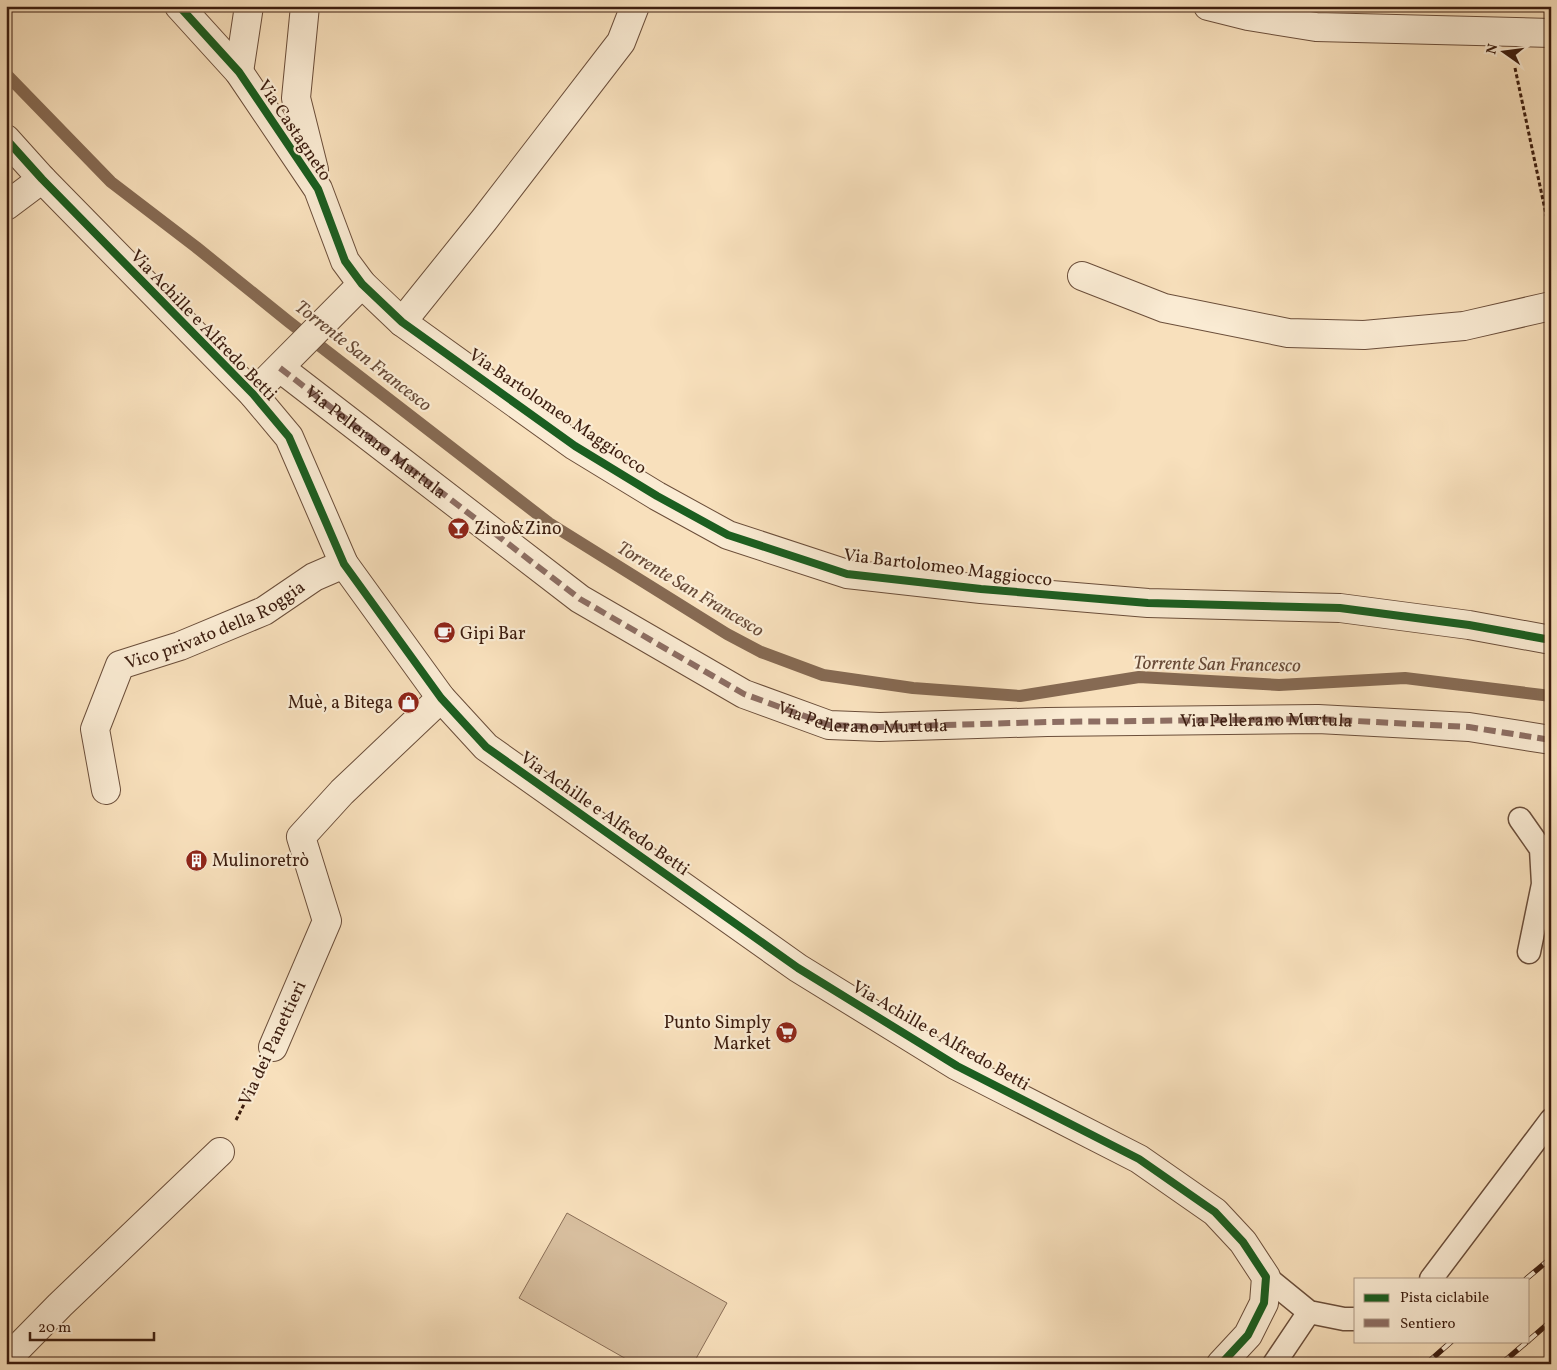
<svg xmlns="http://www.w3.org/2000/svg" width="1557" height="1370" font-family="Vollkorn,serif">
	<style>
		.green { fill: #d8bf9f; stroke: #8a6e57 }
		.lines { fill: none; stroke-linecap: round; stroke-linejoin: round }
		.stream { stroke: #866a53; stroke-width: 12 }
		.service-casing { stroke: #6b4e3a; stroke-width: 25 }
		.pedestrian-casing { stroke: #6b4e3a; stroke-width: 30 }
		.minor-casing { stroke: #6b4e3a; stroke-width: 30 }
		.tertiary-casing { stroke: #6b4e3a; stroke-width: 30 }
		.path { stroke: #3c1d0f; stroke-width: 3; stroke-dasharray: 4 2.5; stroke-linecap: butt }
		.service { stroke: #faebd3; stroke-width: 22 }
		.pedestrian { stroke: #faebd3; stroke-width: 28 }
		.minor { stroke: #faebd3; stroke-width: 28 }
		.tertiary { stroke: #faebd3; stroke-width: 28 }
		.rail-casing { stroke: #3c1d0f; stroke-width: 5.5 }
		.rail { stroke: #faebd3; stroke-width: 4; stroke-dasharray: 11; stroke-linecap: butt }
		.quiet { stroke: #8d6e63; stroke-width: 6; stroke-dasharray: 12 6; stroke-linecap: butt }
		.cycleway-casing { stroke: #faebd3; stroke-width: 11 }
		.cycleway { stroke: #1b5e20; stroke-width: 8 }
		.labels { text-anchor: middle; stroke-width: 4.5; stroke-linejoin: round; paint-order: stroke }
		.street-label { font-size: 18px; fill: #3c1d0f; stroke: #faebd3 }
		.poi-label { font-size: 18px; fill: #3c1d0f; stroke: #faebd3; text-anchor: start }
		.water-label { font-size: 19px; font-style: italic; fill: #674a37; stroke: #faebd3 }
	</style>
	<rect width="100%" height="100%" fill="#f8e0bc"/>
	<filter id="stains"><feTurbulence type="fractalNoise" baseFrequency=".004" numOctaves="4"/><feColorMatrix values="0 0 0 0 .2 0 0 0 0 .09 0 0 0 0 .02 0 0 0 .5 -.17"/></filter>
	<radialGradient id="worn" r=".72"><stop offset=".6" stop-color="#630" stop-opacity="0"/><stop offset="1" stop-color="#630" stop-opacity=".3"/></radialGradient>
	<polygon class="green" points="567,1213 727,1303 693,1364 635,1364 519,1298"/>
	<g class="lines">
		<polyline class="stream" points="6,74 111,182 196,247 289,322 549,523 727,634 761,652 823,675 913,688 1020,696 1139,677 1279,685 1405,678 1551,696"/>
		<defs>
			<g id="service">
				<polyline points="1520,819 1541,849 1543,884 1529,952"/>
				<polyline points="1266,1277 1309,1312 1344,1319 1356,1319"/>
				<polyline points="1431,1279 1551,1120"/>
				<polyline points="1274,1364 1309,1312"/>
			</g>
			<g id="pedestrian">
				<path id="s1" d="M 280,368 L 580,599 L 744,694 L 829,725 L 880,727 L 1047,722 L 1318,719 L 1469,727 L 1551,740"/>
			</g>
			<g id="minor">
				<polyline points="179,6 239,72 318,189 345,261 362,284 402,322 575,446 657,496 728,535 847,574 981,589 1148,603 1340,608 1469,625 1551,640"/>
				<polyline points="305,6 296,98 314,170"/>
				<polyline points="1208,6 1248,16 1316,27 1551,33"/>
				<polyline points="239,72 249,6"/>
				<polyline points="6,206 42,179"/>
				<polyline points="1082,276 1164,308 1288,333 1364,335 1464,326 1551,306"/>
				<polyline points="402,322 484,220 621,42 635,6"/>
				<polyline points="253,394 362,284"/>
				<path id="s2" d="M 106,790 L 95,729 L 120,665 L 180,646 L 264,611 L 314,577 L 344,564"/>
				<polyline points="273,1047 327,921 301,837 342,792 441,698"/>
				<polyline points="6,1360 60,1305 220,1152"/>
			</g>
			<polyline id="tertiary" points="6,139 42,179 253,394 289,437 344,564 441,698 486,747 798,968 957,1066 1139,1159 1215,1212 1243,1242 1266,1277 1264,1303 1248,1335 1221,1364"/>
		</defs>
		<use href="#service" class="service-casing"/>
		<use href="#pedestrian" class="pedestrian-casing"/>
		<use href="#minor" class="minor-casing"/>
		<use href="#tertiary" class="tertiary-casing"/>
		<g class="path">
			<polyline points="1515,68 1551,238"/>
			<polyline points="236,1120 258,1077"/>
		</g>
		<use href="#service" class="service"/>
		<use href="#pedestrian" class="pedestrian"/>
		<use href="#minor" class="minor"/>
		<use href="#tertiary" class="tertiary"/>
		<defs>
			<g id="rail">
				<polyline points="1526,1279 1551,1258"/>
				<polyline points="1528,1341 1551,1321"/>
				<polyline points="1426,1364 1452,1341"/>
				<polyline points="1501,1364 1528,1341"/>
			</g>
		</defs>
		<use href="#rail" class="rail-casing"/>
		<use href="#rail" class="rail"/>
		<polyline class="quiet" points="280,368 580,599 744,694 829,725 880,727 1047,722 1318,719 1469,727 1551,740"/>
		<defs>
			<g id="cycleway">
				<polyline points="179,6 239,72 318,189 345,261 362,284 402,322 575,446 657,496 728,535 847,574 981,589 1148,603 1340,608 1469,625 1551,640"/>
				<polyline points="6,139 42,179 253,394 289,437 344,564 441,698 486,747 798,968 957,1066 1139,1159 1215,1212 1243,1242 1266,1277 1264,1303 1248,1335 1221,1364"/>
			</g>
		</defs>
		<use href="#cycleway" class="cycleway-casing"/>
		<use href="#cycleway" class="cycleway"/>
	</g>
	<defs>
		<symbol id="bar-disc" viewBox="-11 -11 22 22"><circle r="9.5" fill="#8f2418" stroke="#faebd3"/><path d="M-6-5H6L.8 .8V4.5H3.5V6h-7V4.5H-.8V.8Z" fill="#fff"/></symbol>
		<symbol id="cafe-disc" viewBox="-11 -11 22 22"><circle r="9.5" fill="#8f2418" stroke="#faebd3"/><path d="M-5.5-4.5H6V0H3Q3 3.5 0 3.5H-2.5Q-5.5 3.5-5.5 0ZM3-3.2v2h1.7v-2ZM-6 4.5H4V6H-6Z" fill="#fff"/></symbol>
		<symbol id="shop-disc" viewBox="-11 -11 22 22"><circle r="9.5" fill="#8f2418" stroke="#faebd3"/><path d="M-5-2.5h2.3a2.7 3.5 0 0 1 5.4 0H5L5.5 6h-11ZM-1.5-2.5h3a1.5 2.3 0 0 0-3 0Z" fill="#fff"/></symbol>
		<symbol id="building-disc" viewBox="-11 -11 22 22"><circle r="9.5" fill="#8f2418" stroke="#faebd3"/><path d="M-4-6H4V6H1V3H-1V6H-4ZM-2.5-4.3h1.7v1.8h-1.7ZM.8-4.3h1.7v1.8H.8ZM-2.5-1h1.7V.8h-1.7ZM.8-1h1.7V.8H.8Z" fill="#fff"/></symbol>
		<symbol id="supermarket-disc" viewBox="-11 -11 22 22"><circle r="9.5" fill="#8f2418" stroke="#faebd3"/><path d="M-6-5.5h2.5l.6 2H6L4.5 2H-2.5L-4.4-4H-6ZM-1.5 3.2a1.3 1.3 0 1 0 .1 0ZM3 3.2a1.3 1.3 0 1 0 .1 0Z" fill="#fff"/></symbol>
	</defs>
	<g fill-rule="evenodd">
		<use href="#bar-disc" x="446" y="516" width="25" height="25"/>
		<use href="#cafe-disc" x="432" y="620" width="25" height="25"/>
		<use href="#shop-disc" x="396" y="690" width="25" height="25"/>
		<use href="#building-disc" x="184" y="848" width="25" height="25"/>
		<use href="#supermarket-disc" x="774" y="1020" width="25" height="25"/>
	</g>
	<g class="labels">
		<g class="street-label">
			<text transform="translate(295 130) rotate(56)" y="6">Via Castagneto</text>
			<text transform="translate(204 325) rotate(46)" y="6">Via Achille e Alfredo Betti</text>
			<text transform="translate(558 411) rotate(34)" y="6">Via Bartolomeo Maggiocco</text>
			<text dy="6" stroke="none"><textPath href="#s1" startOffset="121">Via Pellerano Murtula</textPath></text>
			<text transform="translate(948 567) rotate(7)" y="6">Via Bartolomeo Maggiocco</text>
			<text dy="6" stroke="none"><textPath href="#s2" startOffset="234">Vico privato della Roggia</textPath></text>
			<text dy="6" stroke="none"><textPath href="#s1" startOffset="691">Via Pellerano Murtula</textPath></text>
			<text dy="6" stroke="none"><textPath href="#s1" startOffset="1096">Via Pellerano Murtula</textPath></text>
			<text transform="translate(605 813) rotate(35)" y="6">Via Achille e Alfredo Betti</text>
			<text transform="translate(941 1035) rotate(30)" y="6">Via Achille e Alfredo Betti</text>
			<text transform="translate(272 1043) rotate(-65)" y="6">Via dei Panettieri</text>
		</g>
		<g class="poi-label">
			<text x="474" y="534">Zino&amp;Zino</text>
			<text x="460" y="639">Gipi Bar</text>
			<text x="393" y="708" text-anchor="end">Muè, a Bitega</text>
			<text x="212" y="866">Mulinoretrò</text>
			<text x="771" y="1028" text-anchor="end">Punto Simply<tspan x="771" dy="21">Market</tspan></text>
		</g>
		<g class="water-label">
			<text transform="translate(364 355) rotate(38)" y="7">Torrente San Francesco</text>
			<text transform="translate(691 588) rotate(31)" y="7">Torrente San Francesco</text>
			<text transform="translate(1217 663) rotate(1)" y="7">Torrente San Francesco</text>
		</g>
	</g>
	<rect width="1557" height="1370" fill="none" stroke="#f8e0bc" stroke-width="25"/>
	<rect x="8" y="8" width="1542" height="1355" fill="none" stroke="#3c1d0f" stroke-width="2.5"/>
	<rect x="12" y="12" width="1532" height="1345" fill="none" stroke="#3c1d0f"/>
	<rect x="1354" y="1278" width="175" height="65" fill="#faebd3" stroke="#ae9985"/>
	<rect x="1364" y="1294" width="25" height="8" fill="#1b5e20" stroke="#ae9985"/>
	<text x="1400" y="1302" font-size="15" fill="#3c1d0f">Pista ciclabile</text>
	<rect x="1364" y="1319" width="25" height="8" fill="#8d6e63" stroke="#ae9985"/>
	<text x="1400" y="1328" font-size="15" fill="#3c1d0f">Sentiero</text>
	<g transform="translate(1504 52) rotate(284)" stroke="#faebd3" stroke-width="4" paint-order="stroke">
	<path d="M0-4L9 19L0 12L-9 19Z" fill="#3c1d0f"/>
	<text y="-8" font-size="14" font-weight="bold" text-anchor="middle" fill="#3c1d0f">N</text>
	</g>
	<path d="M30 1332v8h124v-8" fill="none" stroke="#3c1d0f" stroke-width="2.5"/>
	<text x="38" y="1332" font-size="15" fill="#3c1d0f" stroke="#faebd3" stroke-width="4" paint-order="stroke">20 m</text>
	<rect width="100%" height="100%" filter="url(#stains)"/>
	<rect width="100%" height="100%" fill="url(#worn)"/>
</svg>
